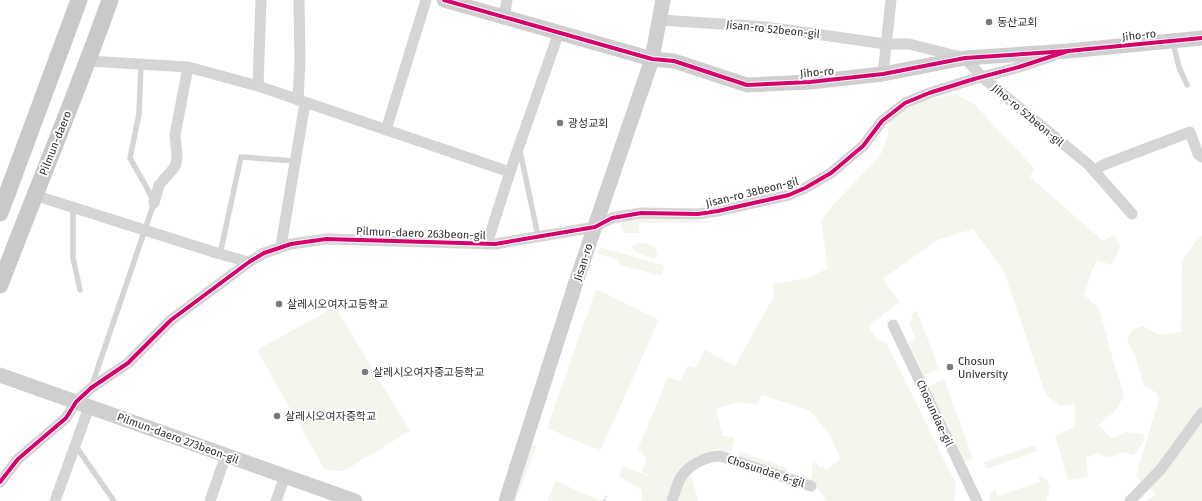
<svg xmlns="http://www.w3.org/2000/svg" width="1202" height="501" font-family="'Fira Sans','Noto Sans KR',sans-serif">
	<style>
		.green { fill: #f2f6ed }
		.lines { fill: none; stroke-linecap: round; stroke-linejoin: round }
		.path { stroke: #d5d5d5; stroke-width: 2; stroke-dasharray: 2 2; stroke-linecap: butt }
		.lane { stroke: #d5d5d5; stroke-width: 5.5 }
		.street { stroke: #d5d5d5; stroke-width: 11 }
		.secondary { stroke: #cfcfcf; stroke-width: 15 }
		.primary { stroke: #c9c9c9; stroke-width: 17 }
		.cycleway-casing { stroke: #fff; stroke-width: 6 }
		.cycleway { stroke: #d6006c; stroke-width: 4 }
		.poi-dot { fill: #797979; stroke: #fff; stroke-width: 1.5 }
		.labels { text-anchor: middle; stroke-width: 4; stroke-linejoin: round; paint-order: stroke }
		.poi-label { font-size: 11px; fill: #313131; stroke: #fff; text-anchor: start }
		.street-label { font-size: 11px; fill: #313131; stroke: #fff }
	</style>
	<rect width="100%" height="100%" fill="#fff"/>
	<g class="green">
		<polygon points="956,94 975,105 1034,168 1030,177 1103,241 1114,234 1120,246 1116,257 1111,265 1097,260 1092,270 1084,295 1099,308 1111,353 1124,395 1118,408 1099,425 1112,439 1125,432 1142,434 1145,439 1134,455 1122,452 1109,458 1098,453 1086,458 1088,477 1068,480 1055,436 1075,426 1075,404 1060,406 1046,395 1004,272 973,229 937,240 883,279 900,302 868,327 878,340 886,342 956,484 954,501 827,501 811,480 813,461 814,461 821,468 823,466 826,470 840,459 831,436 809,410 762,395 757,405 740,402 716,409 723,436 735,437 731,452 717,449 696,456 682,468 673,483 666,501 642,501 642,490 619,476 622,466 651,477 642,471 647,458 638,449 668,377 680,381 688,366 695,368 705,350 735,366 774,296 773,284 808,278 828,268 821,220 833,205 880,156 888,135 889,119 924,100"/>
		<polygon points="655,217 711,221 712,223 639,223 639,233 626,233 622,230 620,225 624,222"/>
		<polygon points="1202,236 1202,501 1146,501 1156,494 1136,476 1159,399 1155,392 1144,385 1134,354 1127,341 1132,330 1142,326 1160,335 1181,332 1182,260 1195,242"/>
		<path d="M 642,243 C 651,243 657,247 657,256 L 653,259 L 634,251 L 632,247 L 636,244 Z"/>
		<polygon points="600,247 663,265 664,269 662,276 620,265 619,260 598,254"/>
		<polygon points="596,289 659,320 600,451 547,428"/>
		<polygon points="335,307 410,431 344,471 325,470 257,350"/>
		<polygon points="917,311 939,369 924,375 908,342 916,339 909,322 913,320 911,314"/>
		<polygon points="944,379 973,458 964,462 929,386"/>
		<polygon points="528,443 536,446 516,501 508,501"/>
		<polygon points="1035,445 1037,451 986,469 984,462"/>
		<polygon points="740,452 788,468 786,473 738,457"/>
		<polygon points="690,474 693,481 698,501 676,501 683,481"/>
		<path d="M 1038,475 C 1051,477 1052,491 1046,501 L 989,501 L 990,495 L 995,488 L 998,496 L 1040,482 Z"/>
		<polygon points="556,481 600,501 547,501"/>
	</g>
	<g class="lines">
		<polyline class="path" points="604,501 606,496"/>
		<g class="lane">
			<polyline points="1173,42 1179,67 1187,85"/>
			<polyline points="520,151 538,236"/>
			<polyline points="73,208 73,258 80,290"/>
			<polyline points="220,254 241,157 295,161"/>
			<polyline points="92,385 154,203 148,190 130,158 139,114 141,65"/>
			<polyline points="75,445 114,501"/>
		</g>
		<g class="street">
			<polyline points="504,17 507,0"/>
			<polyline points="660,20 766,27 886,44 909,44 965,58 982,77 1089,165 1132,214"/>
			<polyline points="88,61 188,67 258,86 510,172"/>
			<polyline points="883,74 891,0"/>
			<polyline points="258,86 261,0"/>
			<polyline points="298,100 300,61 299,0"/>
			<polyline points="386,130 426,0"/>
			<polyline points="1094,171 1103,165 1190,132 1198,154 1202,157"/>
			<polyline points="34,195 220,254 249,262"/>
			<polyline points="154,203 159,185 173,169 176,164 177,156 175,135 188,67"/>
			<polyline points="487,244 510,172 559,32"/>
			<polyline points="281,246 305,103"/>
			<polyline points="893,325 977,501"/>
			<polyline points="0,482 18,459 66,418 76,402 91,388 128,363 171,320 249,262 264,253 291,244 326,239 495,244 595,227 612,218 641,213 698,214 718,211 789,195 805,188 831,173 863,146 882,121 905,103 929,93 974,79 1019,67 1052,56"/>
			<polyline points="55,501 89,407"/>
			<polyline points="210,501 226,455"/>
			<polyline points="276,501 285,476"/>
			<path d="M 672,501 C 675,493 677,484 681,477 C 689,465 706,456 720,456 L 811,486"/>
			<polyline points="1130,501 1161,469 1202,413"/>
		</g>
		<g class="secondary">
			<polyline points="444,0 652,59 674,61 747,85 810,82 883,74 965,58 1068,51 1202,38"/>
			<polyline points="0,375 355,501"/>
			<polyline points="506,501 576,282 652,59 663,0"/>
		</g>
		<g class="primary">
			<polyline points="0,213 79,0"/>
			<path d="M 0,285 C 36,190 76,96 110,0"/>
		</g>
		<defs>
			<g id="cycleway">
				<polyline points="444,0 652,59 674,61 747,85 810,82 883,74 965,58 1068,51 1202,38"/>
				<polyline points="0,482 18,459 66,418 76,402 91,388 128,363 171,320 249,262 264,253 291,244 326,239 495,244 595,227 612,218 641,213 698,214 718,211 789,195 805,188 831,173 863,146 882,121 905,103 929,93 974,79 1019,67 1068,51"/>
			</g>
		</defs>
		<use href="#cycleway" class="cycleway-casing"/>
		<use href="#cycleway" class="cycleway"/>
	</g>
	<g class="poi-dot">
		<circle cx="989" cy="22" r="4"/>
		<circle cx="560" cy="123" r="4"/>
		<circle cx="279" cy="304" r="4"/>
		<circle cx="950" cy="367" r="4"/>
		<circle cx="365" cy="372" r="4"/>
		<circle cx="277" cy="416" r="4"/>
	</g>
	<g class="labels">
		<g class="poi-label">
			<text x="997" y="26">동산교회</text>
			<text x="568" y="127">광성교회</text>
			<text x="287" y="308">살레시오여자고등학교</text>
			<text x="958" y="365">Chosun<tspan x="958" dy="13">University</tspan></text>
			<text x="373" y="376">살레시오여자중고등학교</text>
			<text x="285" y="420">살레시오여자중학교</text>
		</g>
		<g class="street-label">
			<text transform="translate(773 29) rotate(6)" y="4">Jisan-ro 52beon-gil</text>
			<text transform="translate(1139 35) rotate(-6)" y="4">Jiho-ro</text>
			<text transform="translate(817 72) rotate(-5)" y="4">Jiho-ro</text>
			<text transform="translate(1028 115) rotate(40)" y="4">Jiho-ro 52beon-gil</text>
			<text transform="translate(55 143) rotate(-68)" y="4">Pilmun-daero</text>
			<text transform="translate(752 192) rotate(-14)" y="4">Jisan-ro 38beon-gil</text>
			<text transform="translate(421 233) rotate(2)" y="4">Pilmun-daero 263beon-gil</text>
			<text transform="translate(583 262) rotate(-72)" y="4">Jisan-ro</text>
			<text transform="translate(935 413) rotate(65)" y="4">Chosundae-gil</text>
			<text transform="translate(178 438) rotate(20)" y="4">Pilmun-daero 273beon-gil</text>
			<text transform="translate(766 471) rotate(18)" y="4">Chosundae 6-gil</text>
		</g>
	</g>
</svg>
